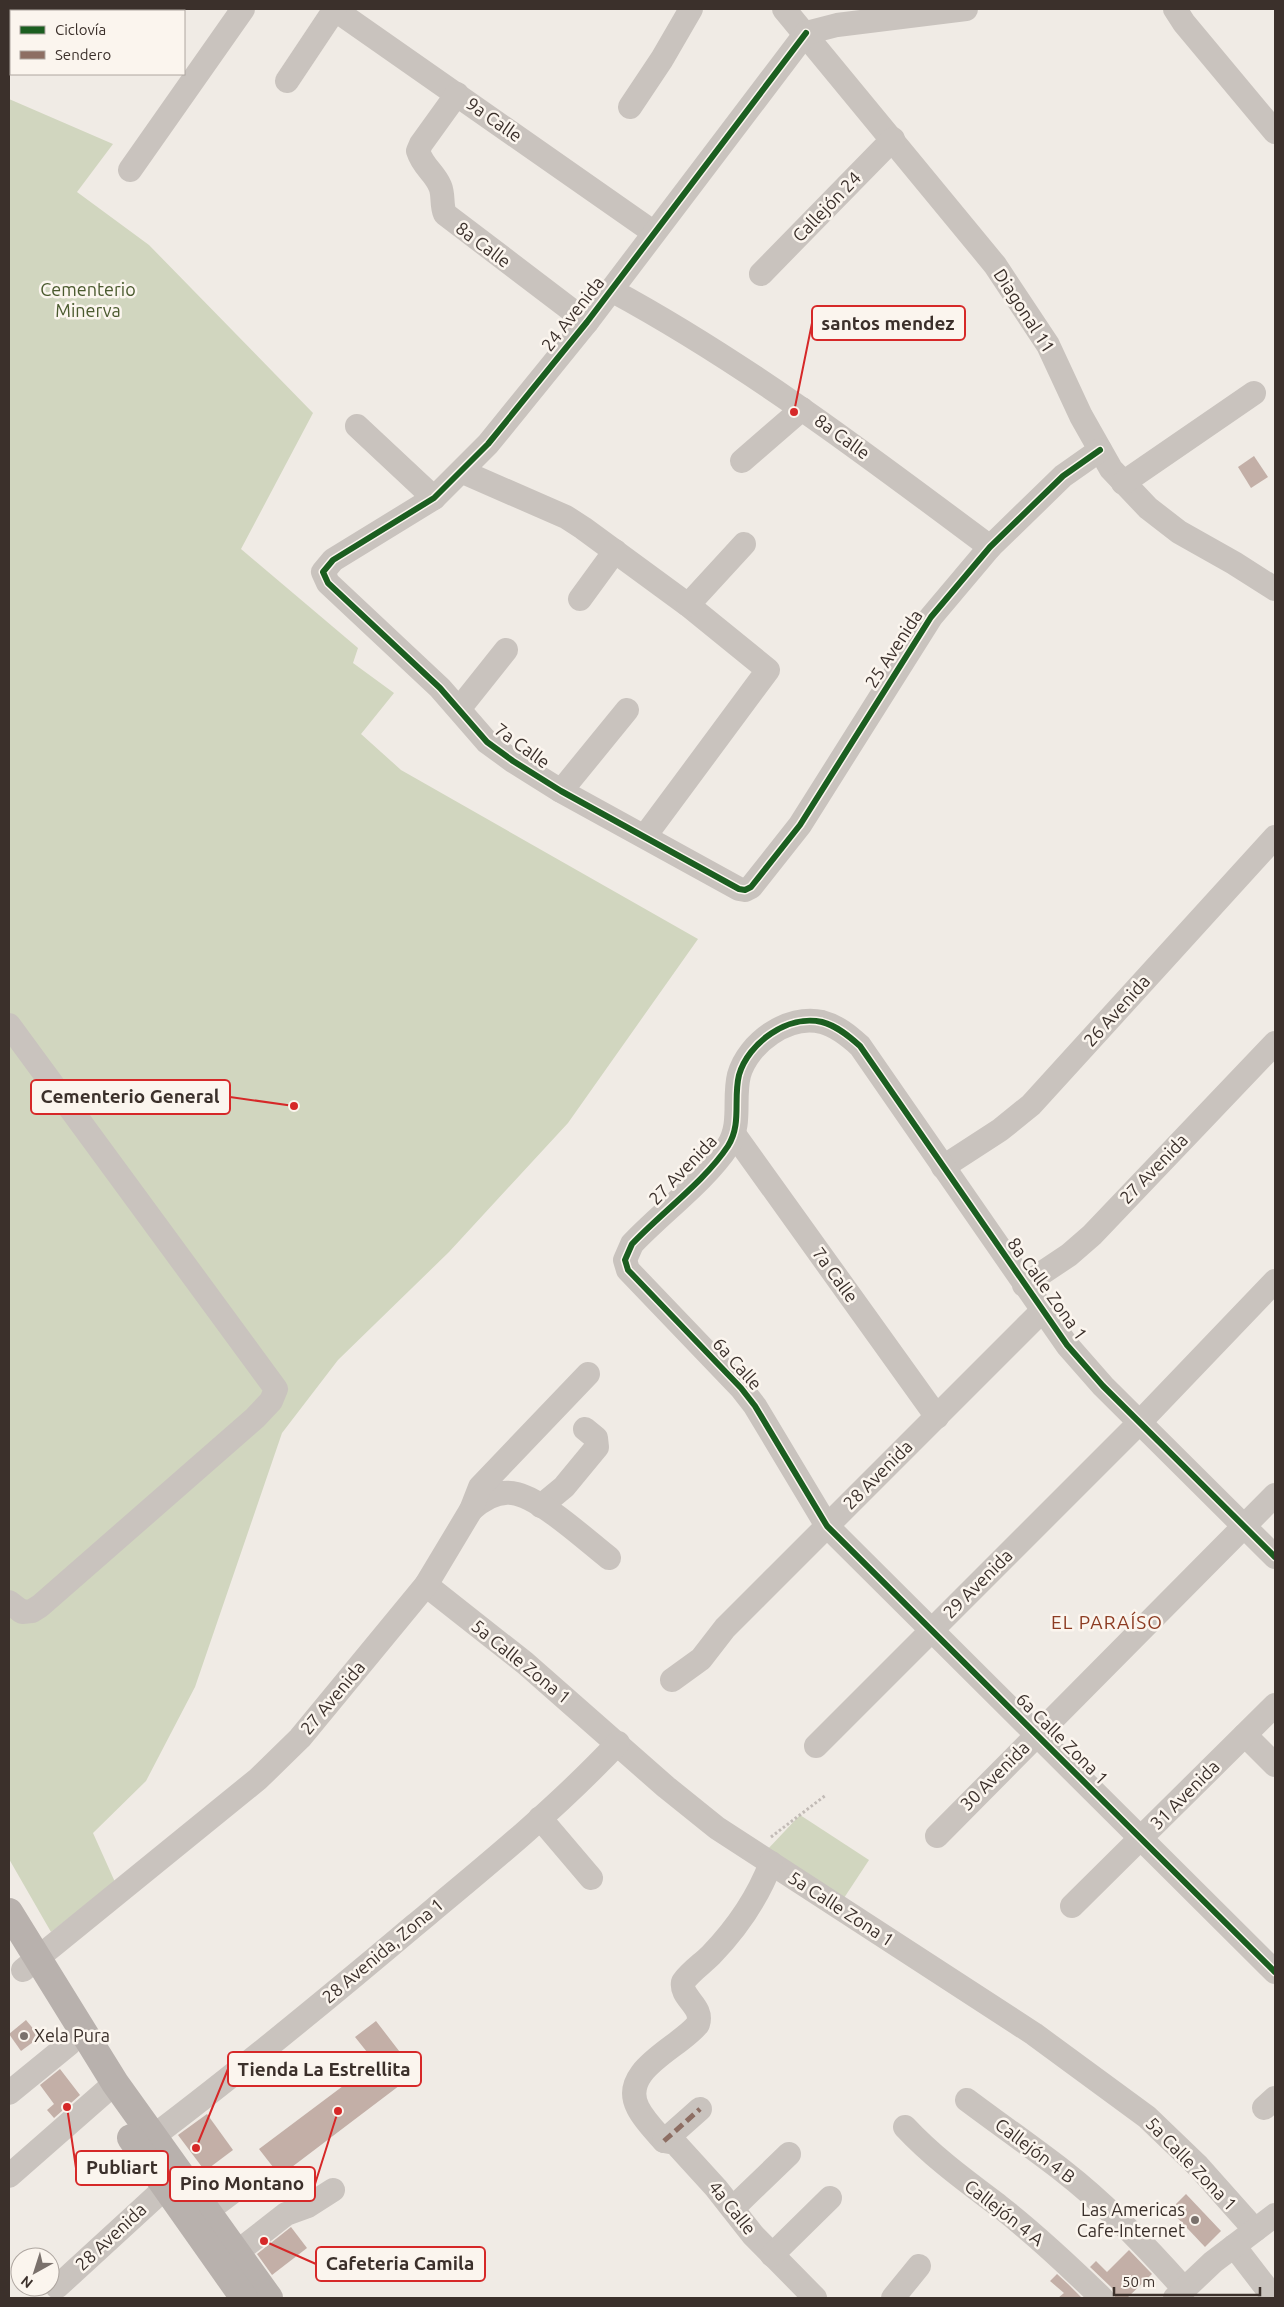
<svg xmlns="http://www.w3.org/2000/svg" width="1284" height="2307" font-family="Ubuntu,sans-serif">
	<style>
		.green { fill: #d1d6bf }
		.building { fill: #c3afa7 }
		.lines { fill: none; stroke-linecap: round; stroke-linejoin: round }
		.path { stroke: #c2bbb6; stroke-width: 3; stroke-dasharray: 2.5 2.5; stroke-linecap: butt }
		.minor { stroke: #c9c3be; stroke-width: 24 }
		.major { stroke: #b8b1ad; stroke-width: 28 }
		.quiet { stroke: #8d6e63; stroke-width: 5; stroke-dasharray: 10 5; stroke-linecap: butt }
		.cycleway-casing { stroke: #fbf5ee; stroke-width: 9 }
		.cycleway { stroke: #1b5e20; stroke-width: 6 }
		.poi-dot { fill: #7a716c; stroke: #fbf5ee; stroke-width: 2 }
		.labels { text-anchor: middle; stroke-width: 5; stroke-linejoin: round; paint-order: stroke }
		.street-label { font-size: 18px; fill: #3b302b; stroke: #fbf5ee }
		.park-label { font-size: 18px; fill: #4a5a2e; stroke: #fbf5ee }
		.poi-label { font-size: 18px; fill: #3b302b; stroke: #fbf5ee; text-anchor: start }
		.neighbourhood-label { font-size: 19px; letter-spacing: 1px; fill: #8c3b22; stroke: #fbf5ee }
		.leader { fill: none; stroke: #d62828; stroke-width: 2 }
		.callout-dot { fill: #d62828; stroke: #fbf5ee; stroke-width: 2 }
		.callout { fill: #fbf5ee; stroke: #d62828; stroke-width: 2 }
		.callout-label { font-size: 19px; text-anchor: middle; font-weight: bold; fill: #3b302b }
	</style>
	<rect width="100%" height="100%" fill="#f0ebe5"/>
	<g class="green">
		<polygon points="9,99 113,144 77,192 149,245 313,413 241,549 358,648 353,663 394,693 361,734 401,770 698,939 568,1123 449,1252 338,1360 282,1433 195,1687 146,1781 93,1833 115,1882 51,1932 9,1859"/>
		<polygon points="800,1815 869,1860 842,1901 767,1850"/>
	</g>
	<g class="building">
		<polygon points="1254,456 1268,477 1251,488 1238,467"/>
		<polygon points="26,2020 40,2037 21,2051 9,2034"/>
		<polygon points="376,2021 416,2073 280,2176 259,2149 375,2062 355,2037"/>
		<polygon points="60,2069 80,2095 54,2118 47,2110 54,2104 40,2085"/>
		<polygon points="207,2114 233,2150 205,2171 178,2135"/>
		<polygon points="1186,2194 1221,2231 1205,2247 1170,2210"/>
		<polygon points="291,2227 307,2248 272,2275 257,2254"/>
		<polygon points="1129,2250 1152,2274 1127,2298 1115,2298 1112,2288 1090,2267 1096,2261 1107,2272"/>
		<polygon points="1057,2274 1068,2284 1082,2298 1058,2298 1064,2293 1050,2281"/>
	</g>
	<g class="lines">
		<polyline class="path" points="771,1837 826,1795"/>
		<g class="minor">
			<polyline points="334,9 653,232"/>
			<polyline points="784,9 995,265 1048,345 1081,416 1111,469 1148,508 1179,532 1234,563 1275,589"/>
			<polyline points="1175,9 1184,23 1275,132"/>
			<polyline points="806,33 587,322 488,444 434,498 333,560 323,572 328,583 440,688 487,742 513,761 561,791 739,889 745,890 751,887 800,825 931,617 990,547 1063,476 1100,450"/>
			<polyline points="806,33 837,25 966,9"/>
			<polyline points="287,81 335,9"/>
			<path d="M 457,94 L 421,144 L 418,151 C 423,167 434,172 440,186 C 444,195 441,205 445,214 L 587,322"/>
			<polyline points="630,107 662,59 691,9"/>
			<polyline points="130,170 243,9"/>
			<polyline points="761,274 893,139"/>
			<path d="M 611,290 C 746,363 867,455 990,547"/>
			<polyline points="357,426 434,498"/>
			<polyline points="742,461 802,409"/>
			<polyline points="463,472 566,517 583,528 688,605 768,670 645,836"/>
			<polyline points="1123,483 1254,393"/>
			<polyline points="580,599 615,551"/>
			<polyline points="688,605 744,544"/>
			<polyline points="459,709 506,650"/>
			<polyline points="561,791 627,710"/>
			<polyline points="9,1025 276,1389 271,1401 255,1418 40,1606 32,1611 22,1612 9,1602"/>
			<polyline points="734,1134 937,1417"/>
			<polyline points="943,1167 1000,1130 1031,1105 1275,837"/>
			<polyline points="1024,1285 1069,1255 1092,1235 1275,1043"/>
			<polyline points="541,1506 564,1487 597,1447 596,1438 585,1429"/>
			<path d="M 471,1510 C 483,1499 499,1489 517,1494 C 544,1501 586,1540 609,1558"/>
			<path d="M 1275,1557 L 1103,1386 L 1067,1345 L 860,1046 C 849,1036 837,1026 822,1022 C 788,1014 748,1043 739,1075 C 733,1099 742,1124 728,1146 C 705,1181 661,1213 632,1244 L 625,1260 L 628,1270 L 741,1388 L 755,1406 L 827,1526 L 1275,1972"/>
			<polyline points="426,1585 525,1663 666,1787 717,1828 1034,2034 1147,2117 1198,2166 1255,2230"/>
			<polyline points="672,1680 701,1659 725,1628 1042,1311"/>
			<polyline points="1245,1735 1275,1765"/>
			<polyline points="816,1746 1140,1422 1275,1281"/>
			<polyline points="540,1818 591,1878"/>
			<polyline points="937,1836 1275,1495"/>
			<path d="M 771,1863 C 758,1897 736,1929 711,1955 C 702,1964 691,1971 683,1982 C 680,1998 704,2006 698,2024 C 681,2047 618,2070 638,2108 C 644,2120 655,2131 664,2141 L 675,2143 L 716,2188 L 753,2235 L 815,2298"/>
			<polyline points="1072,1906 1275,1705"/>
			<polyline points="23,1970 258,1779 300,1738 426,1585 471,1510 480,1487 588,1374"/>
			<polyline points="9,2093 69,2044 81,2030"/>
			<path d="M 967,2100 C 999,2124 1032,2147 1063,2171 C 1108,2206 1147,2247 1184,2289"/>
			<polyline points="1264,2108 1275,2098"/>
			<path d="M 905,2127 C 934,2158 966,2181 999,2206 C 1035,2234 1069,2266 1102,2298"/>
			<polyline points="664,2141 700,2109"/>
			<path d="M 138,2148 C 233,2077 325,2001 415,1925 C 485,1867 556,1809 618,1743"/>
			<polyline points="9,2176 115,2083"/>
			<polyline points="733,2208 789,2154"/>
			<polyline points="206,2212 251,2178"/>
			<polyline points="1234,2246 1274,2298"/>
			<polyline points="236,2253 286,2214 308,2206 333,2190"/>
			<polyline points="772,2255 830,2198"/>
			<polyline points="57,2287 165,2188"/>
			<polyline points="893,2298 919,2266"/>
			<polyline points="1175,2298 1213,2262 1275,2215"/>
		</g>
		<g class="major">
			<polyline points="9,1912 115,2083 269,2298"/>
			<polyline points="131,2138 244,2298"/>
		</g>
		<polyline class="quiet" points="664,2141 700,2109"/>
		<defs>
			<g id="cycleway">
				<polyline points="806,33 587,322 488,444 434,498 333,560 323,572 328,583 440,688 487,742 513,761 561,791 739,889 745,890 751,887 800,825 931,617 990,547 1063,476 1100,450"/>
				<path d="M 1275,1557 L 1103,1386 L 1067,1345 L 860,1046 C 849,1036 837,1026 822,1022 C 788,1014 748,1043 739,1075 C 733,1099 742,1124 728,1146 C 705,1181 661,1213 632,1244 L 625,1260 L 628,1270 L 741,1388 L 755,1406 L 827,1526 L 1275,1972"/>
			</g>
		</defs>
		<use href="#cycleway" class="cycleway-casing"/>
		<use href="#cycleway" class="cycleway"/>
	</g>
	<g class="poi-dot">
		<circle cx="24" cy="2036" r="5"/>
		<circle cx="1195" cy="2220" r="5"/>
	</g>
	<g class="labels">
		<g class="street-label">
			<text transform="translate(494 120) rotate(35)" y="6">9a Calle</text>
			<text transform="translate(827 207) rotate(-46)" y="6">Callejón 24</text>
			<text transform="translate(483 245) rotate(37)" y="6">8a Calle</text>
			<text transform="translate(1024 311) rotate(57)" y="6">Diagonal 11</text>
			<text transform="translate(573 314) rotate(-52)" y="6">24 Avenida</text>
			<text transform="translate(842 437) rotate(36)" y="6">8a Calle</text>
			<text transform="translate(894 649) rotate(-57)" y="6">25 Avenida</text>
			<text transform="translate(522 746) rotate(36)" y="6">7a Calle</text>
			<text transform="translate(1117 1011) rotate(-48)" y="6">26 Avenida</text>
			<text transform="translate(1154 1169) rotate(-46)" y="6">27 Avenida</text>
			<text transform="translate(683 1170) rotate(-46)" y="6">27 Avenida</text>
			<text transform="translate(835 1275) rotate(54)" y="6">7a Calle</text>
			<text transform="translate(1047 1289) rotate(54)" y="6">8a Calle Zona 1</text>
			<text transform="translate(737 1364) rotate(48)" y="6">6a Calle</text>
			<text transform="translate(878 1475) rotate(-45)" y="6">28 Avenida</text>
			<text transform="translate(978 1584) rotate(-45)" y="6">29 Avenida</text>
			<text transform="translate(521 1662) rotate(39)" y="6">5a Calle Zona 1</text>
			<text transform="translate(333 1698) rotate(-50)" y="6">27 Avenida</text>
			<text transform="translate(1062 1739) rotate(45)" y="6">6a Calle Zona 1</text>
			<text transform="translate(995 1776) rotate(-45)" y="6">30 Avenida</text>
			<text transform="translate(1185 1795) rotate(-45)" y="6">31 Avenida</text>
			<text transform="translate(841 1909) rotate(33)" y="6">5a Calle Zona 1</text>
			<text transform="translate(383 1951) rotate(-40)" y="6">28 Avenida, Zona 1</text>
			<text transform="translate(1035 2151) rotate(37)" y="6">Callejón 4 B</text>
			<text transform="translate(1191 2164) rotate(46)" y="6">5a Calle Zona 1</text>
			<text transform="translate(732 2208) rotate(51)" y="6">4a Calle</text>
			<text transform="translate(1004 2213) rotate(38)" y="6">Callejón 4 A</text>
			<text transform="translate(111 2237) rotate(-43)" y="6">28 Avenida</text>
		</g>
		<g class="park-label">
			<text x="88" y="296">Cementerio<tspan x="88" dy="21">Minerva</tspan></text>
		</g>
		<g class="poi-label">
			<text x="34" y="2042">Xela Pura</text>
			<text x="1185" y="2216" text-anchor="end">Las Americas<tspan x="1185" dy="21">Cafe-Internet</tspan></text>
		</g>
		<g class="neighbourhood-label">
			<text x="1107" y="1629">EL PARAÍSO</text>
		</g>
	</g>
	<path class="leader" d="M794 412L812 323M294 1106L230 1097M196 2148L228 2069M67 2107L76 2168M338 2111L315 2184M264 2241L316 2264"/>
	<g class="callout-dot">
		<circle cx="794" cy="412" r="5"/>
		<circle cx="294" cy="1106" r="5"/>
		<circle cx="196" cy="2148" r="5"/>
		<circle cx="67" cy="2107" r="5"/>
		<circle cx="338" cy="2111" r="5"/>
		<circle cx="264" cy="2241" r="5"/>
	</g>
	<g class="callout">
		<rect x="812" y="306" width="153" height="34" rx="5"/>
		<rect x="31" y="1080" width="199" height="34" rx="5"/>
		<rect x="228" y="2052" width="193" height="34" rx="5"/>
		<rect x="76" y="2151" width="92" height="34" rx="5"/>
		<rect x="170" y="2167" width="145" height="34" rx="5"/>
		<rect x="316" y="2247" width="169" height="34" rx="5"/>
	</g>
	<g class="callout-label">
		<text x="888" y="330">santos mendez</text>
		<text x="130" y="1103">Cementerio General</text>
		<text x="324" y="2076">Tienda La Estrellita</text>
		<text x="122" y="2174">Publiart</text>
		<text x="242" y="2190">Pino Montano</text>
		<text x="400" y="2270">Cafeteria Camila</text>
	</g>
	<rect width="1284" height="2307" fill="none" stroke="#3b302b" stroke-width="20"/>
	<rect x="10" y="10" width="175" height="65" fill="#fbf5ee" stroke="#aea6a0"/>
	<rect x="20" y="26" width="25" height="8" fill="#1b5e20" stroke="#aea6a0"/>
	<text x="55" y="35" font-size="15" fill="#3b302b">Ciclovía</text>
	<rect x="20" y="51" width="25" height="8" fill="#8d6e63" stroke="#aea6a0"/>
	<text x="55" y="60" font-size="15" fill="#3b302b">Sendero</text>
	<g transform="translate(35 2272) rotate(219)"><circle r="24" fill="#fbf5ee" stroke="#aea6a0"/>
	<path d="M0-4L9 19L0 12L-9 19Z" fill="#7a716c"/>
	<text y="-8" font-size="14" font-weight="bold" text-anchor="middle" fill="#3b302b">N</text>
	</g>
	<path d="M1114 2287v8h146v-8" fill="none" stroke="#3b302b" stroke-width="2.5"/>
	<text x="1122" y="2287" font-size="15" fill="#3b302b" stroke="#fbf5ee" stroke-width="4" paint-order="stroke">50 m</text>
</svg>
